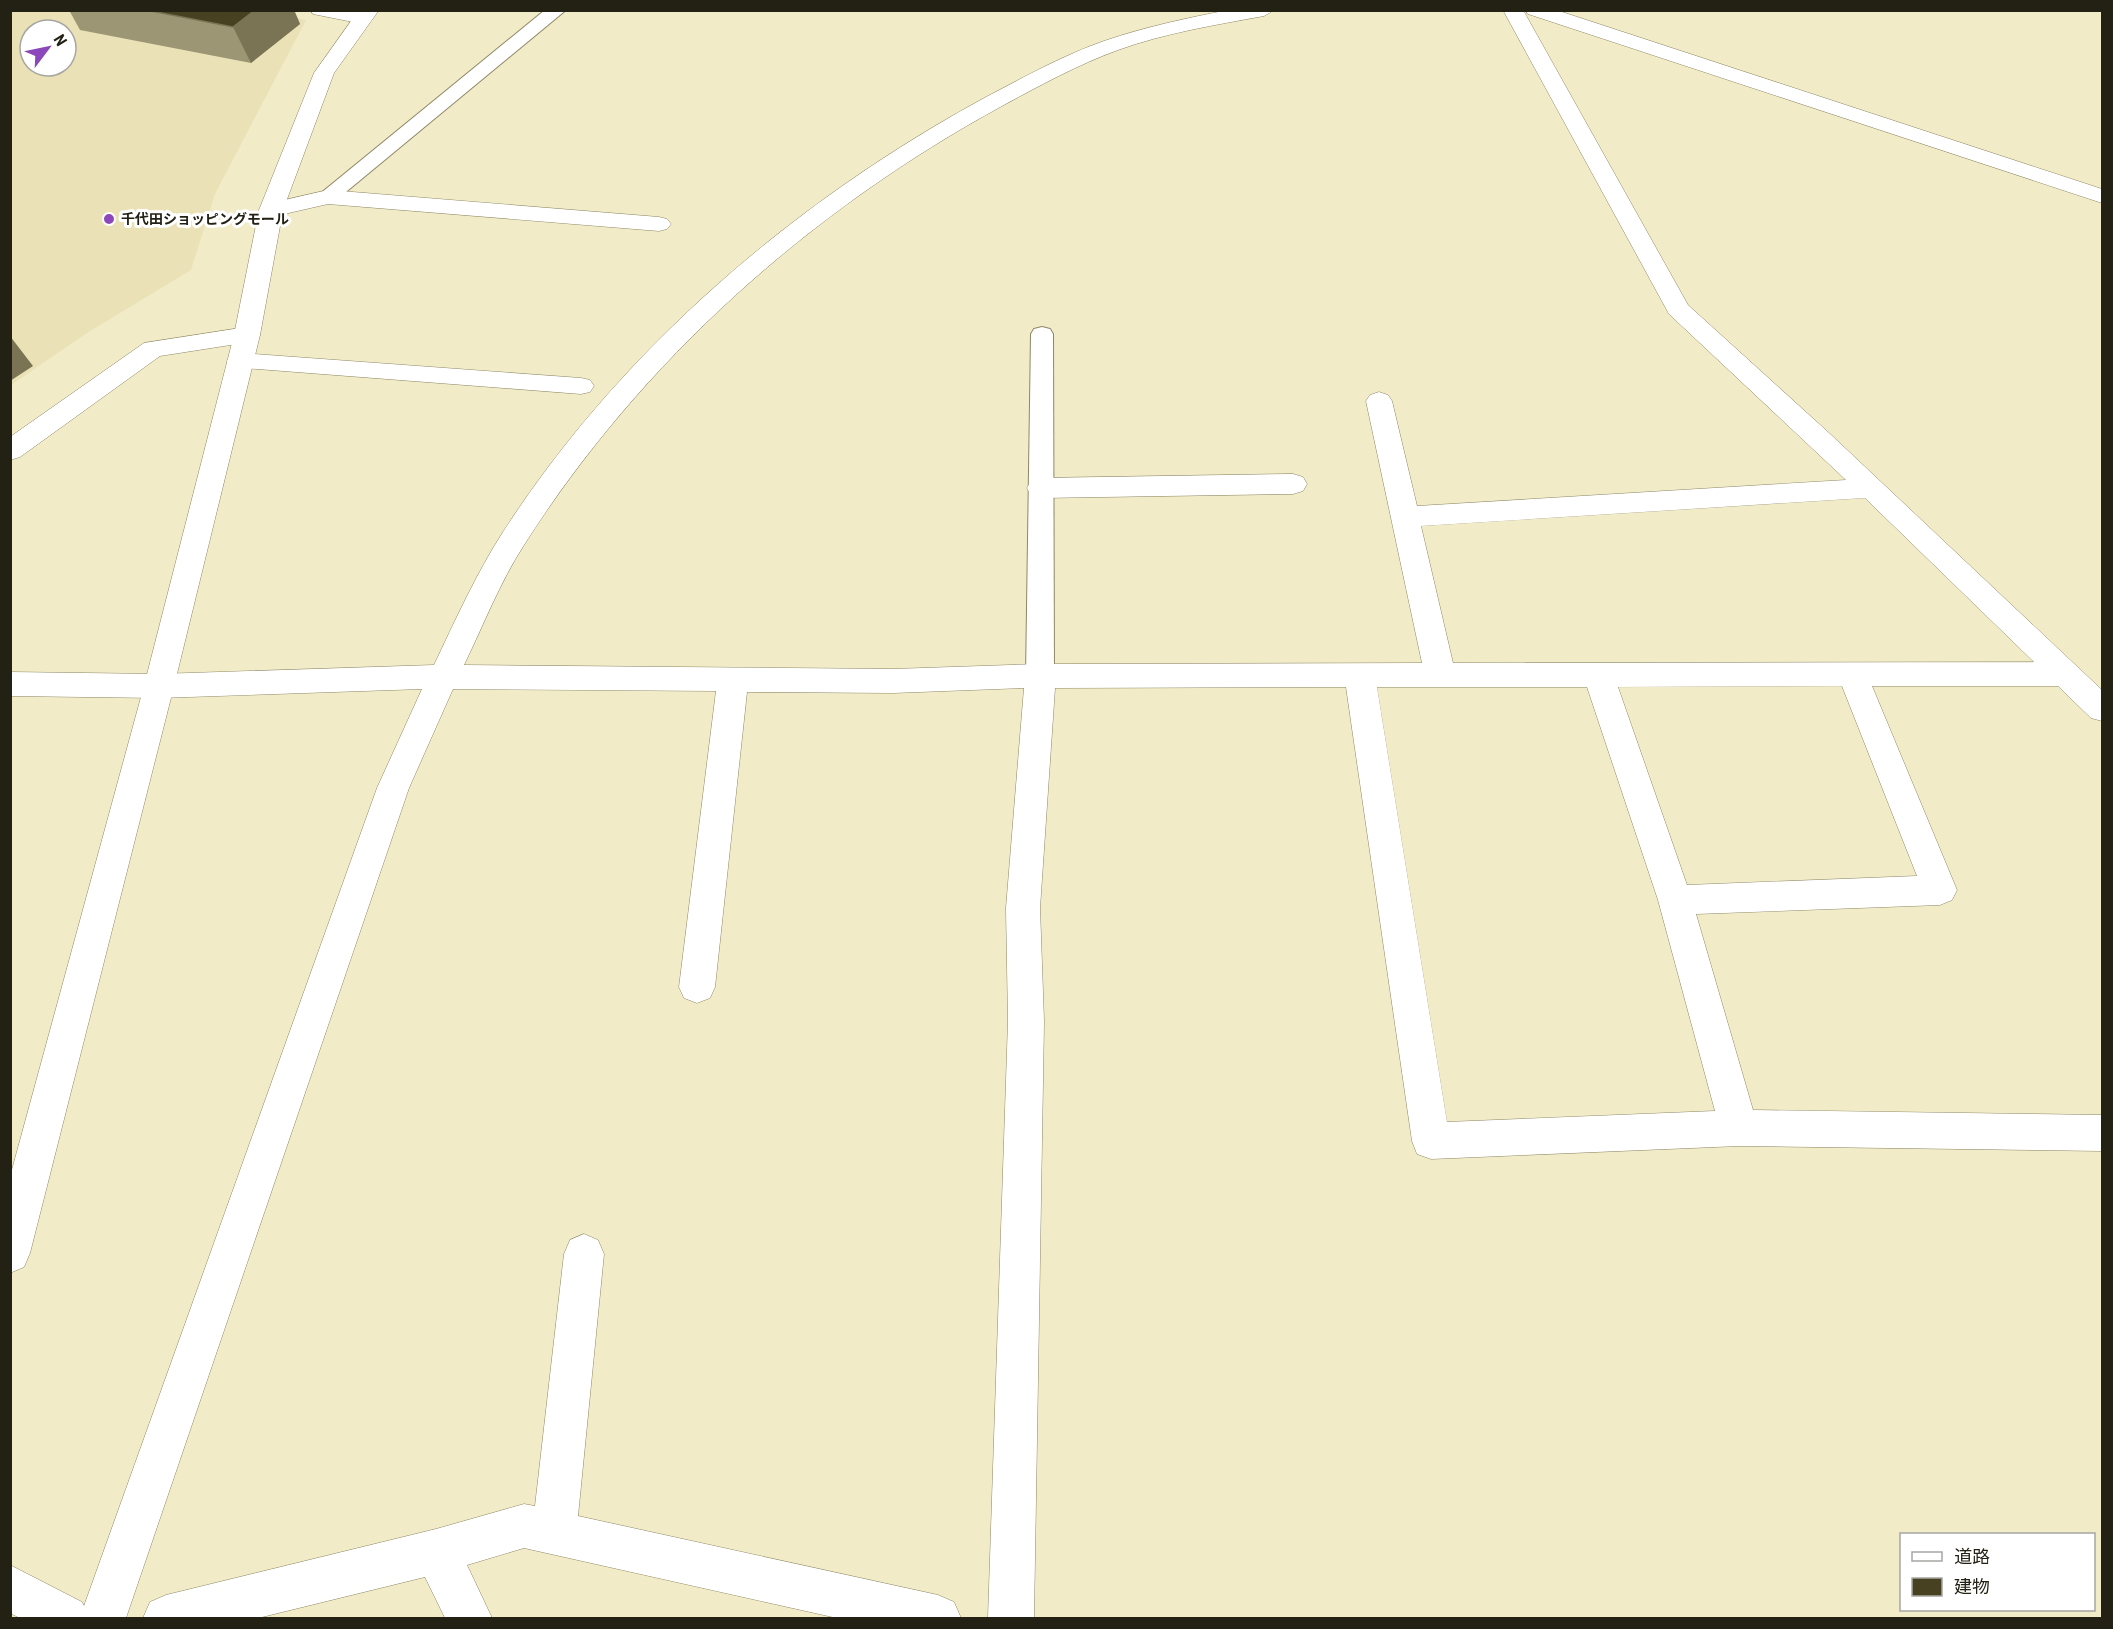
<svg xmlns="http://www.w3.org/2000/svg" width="2113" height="1629" font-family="'Roboto Condensed','Noto Sans JP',sans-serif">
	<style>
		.built { fill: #eae2b6; fill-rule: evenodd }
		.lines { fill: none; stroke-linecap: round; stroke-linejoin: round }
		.service-casing { stroke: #8d8766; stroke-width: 2 }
		.minor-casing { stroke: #8d8766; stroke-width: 1 }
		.tertiary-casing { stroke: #8d8766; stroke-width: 1 }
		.service { fill: #fff; fill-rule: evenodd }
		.minor { fill: #fff; fill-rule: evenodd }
		.tertiary { fill: #fff; fill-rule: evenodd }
		.wall { fill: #9c9674 }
		.shaded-wall { fill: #7a7454 }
		.building { fill: #474122; stroke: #7a7454; stroke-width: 1.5 }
		.poi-dot { fill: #8c47bb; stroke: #fff; stroke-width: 2 }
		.labels { text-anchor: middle; stroke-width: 6; stroke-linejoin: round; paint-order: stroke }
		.far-poi-label { font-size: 14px; font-weight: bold; fill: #232114; stroke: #fff; text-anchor: start }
	</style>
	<rect width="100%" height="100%" fill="#f1ebc7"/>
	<path class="built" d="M 260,10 L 306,20 L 215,194 L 191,270 L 87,333 L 11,385 L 11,11 ZM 30,30 L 66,30 L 66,66 L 30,66 Z"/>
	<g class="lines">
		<defs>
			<g id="service">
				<polygon points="545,10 566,10 335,201 321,201 318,197 321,193"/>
				<polygon points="1042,327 1050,329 1053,334 1054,676 1050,684 1040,687 1030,684 1026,676 1031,334 1034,329"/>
			</g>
			<g id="minor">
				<polygon points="310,10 355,10 370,14 373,18 370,22 363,24 313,14"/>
				<path d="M 1229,10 L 1274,10 L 1264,16 C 1215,25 1165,33 1118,50 C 1077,65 1039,86 1002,106 C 811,210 641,361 524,545 C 500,582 483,626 464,665 L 893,669 L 1040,664 L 1422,663 L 1366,401 L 1370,395 L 1379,392 L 1388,395 L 1392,401 L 1417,506 L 1846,480 L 1669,314 L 1503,10 L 1523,10 L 1688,305 L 1828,432 L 2102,690 L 2102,721 L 2091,718 L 2058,686 L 1872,686 L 1957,890 L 1952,900 L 1940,905 L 1696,914 L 1753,1110 L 2102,1115 L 2102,1151 L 1739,1146 L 1431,1159 L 1417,1154 L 1412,1141 L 1346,687 L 1055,688 L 1040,908 L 1044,1021 L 1034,1618 L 988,1618 L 1008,1021 L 1006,908 L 1024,688 L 893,693 L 747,692 L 715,987 L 710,998 L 697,1003 L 684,998 L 679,987 L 716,691 L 453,689 L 409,788 L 126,1618 L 20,1618 L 10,1613 L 10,1565 L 82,1602 L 84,1606 L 377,788 L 422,689 L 159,698 L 10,696 L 10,672 L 159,674 L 434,665 C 455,621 476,574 503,532 C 621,349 797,199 988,96 C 1026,76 1064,55 1104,41 C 1145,27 1187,18 1229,10 ZM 1865,498 L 2034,662 L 1453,663 L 1421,526 ZM 1842,686 L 1917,876 L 1687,885 L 1618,687 ZM 1377,687 L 1587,687 L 1658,900 L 1715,1111 L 1447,1122 Z"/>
				<polygon points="328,190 659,217 667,219 671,224 667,229 659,231 328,204 271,217 263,215 259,210 263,205"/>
				<polygon points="247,327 256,329 260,335 256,341 160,356 20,457 10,460 10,437 144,343"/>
				<polygon points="240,353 581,378 590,380 594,386 590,392 581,394 231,367 227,361 231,355"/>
				<polygon points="1293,474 1303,477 1307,484 1303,491 1293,494 1041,498 1031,495 1027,488 1031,481 1041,478"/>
				<polygon points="584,1234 598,1240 604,1254 578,1516 938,1595 954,1602 961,1618 837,1618 524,1548 467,1565 492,1618 445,1618 425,1577 258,1618 143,1618 150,1602 166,1595 436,1529 524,1504 535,1506 564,1254 570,1240"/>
			</g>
			<g id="tertiary">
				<polygon points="359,10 379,10 334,73 283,210 260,335 174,686 30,1253 24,1267 10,1273 10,1177 144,686 234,335 259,210 314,73"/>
				<polygon points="1525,10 1556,10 2102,189 2102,203 1528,14"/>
			</g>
		</defs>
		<use href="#service" class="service-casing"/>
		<use href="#minor" class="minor-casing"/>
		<use href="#tertiary" class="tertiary-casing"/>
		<use href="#service" class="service"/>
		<use href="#minor" class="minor"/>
		<use href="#tertiary" class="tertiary"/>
	</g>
	<polygon class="wall" points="69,10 294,10 300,24 251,63 80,30"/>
	<g class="shaded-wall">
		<polygon points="255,10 294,10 300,24 251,63 233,27"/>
		<polygon points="10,336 33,366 10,381"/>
	</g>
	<polygon class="building" points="146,10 255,10 233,27"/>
	<circle class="poi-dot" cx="109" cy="219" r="6"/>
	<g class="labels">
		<g class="far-poi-label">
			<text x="121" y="224">千代田ショッピングモール</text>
		</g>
	</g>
	<rect width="2113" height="1629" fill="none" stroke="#232114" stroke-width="24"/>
	<rect x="1900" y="1533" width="195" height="78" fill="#ffffff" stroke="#a7a6a1" stroke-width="1.5"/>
	<rect x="1912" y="1552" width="30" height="9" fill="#ffffff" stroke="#a7a6a1" stroke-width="1.5"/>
	<text x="1954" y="1563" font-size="18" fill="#232114">道路</text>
	<rect x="1912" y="1578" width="30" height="18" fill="#474122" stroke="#a7a6a1" stroke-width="1.5"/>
	<text x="1954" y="1593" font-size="18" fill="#232114">建物</text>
	<g transform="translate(48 48) rotate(58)"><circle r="28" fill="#ffffff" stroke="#a7a6a1" stroke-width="1.5"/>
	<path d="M0-4.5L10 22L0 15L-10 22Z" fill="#8c47bb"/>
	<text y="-9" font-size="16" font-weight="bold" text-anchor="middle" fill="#232114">N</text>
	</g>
</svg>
